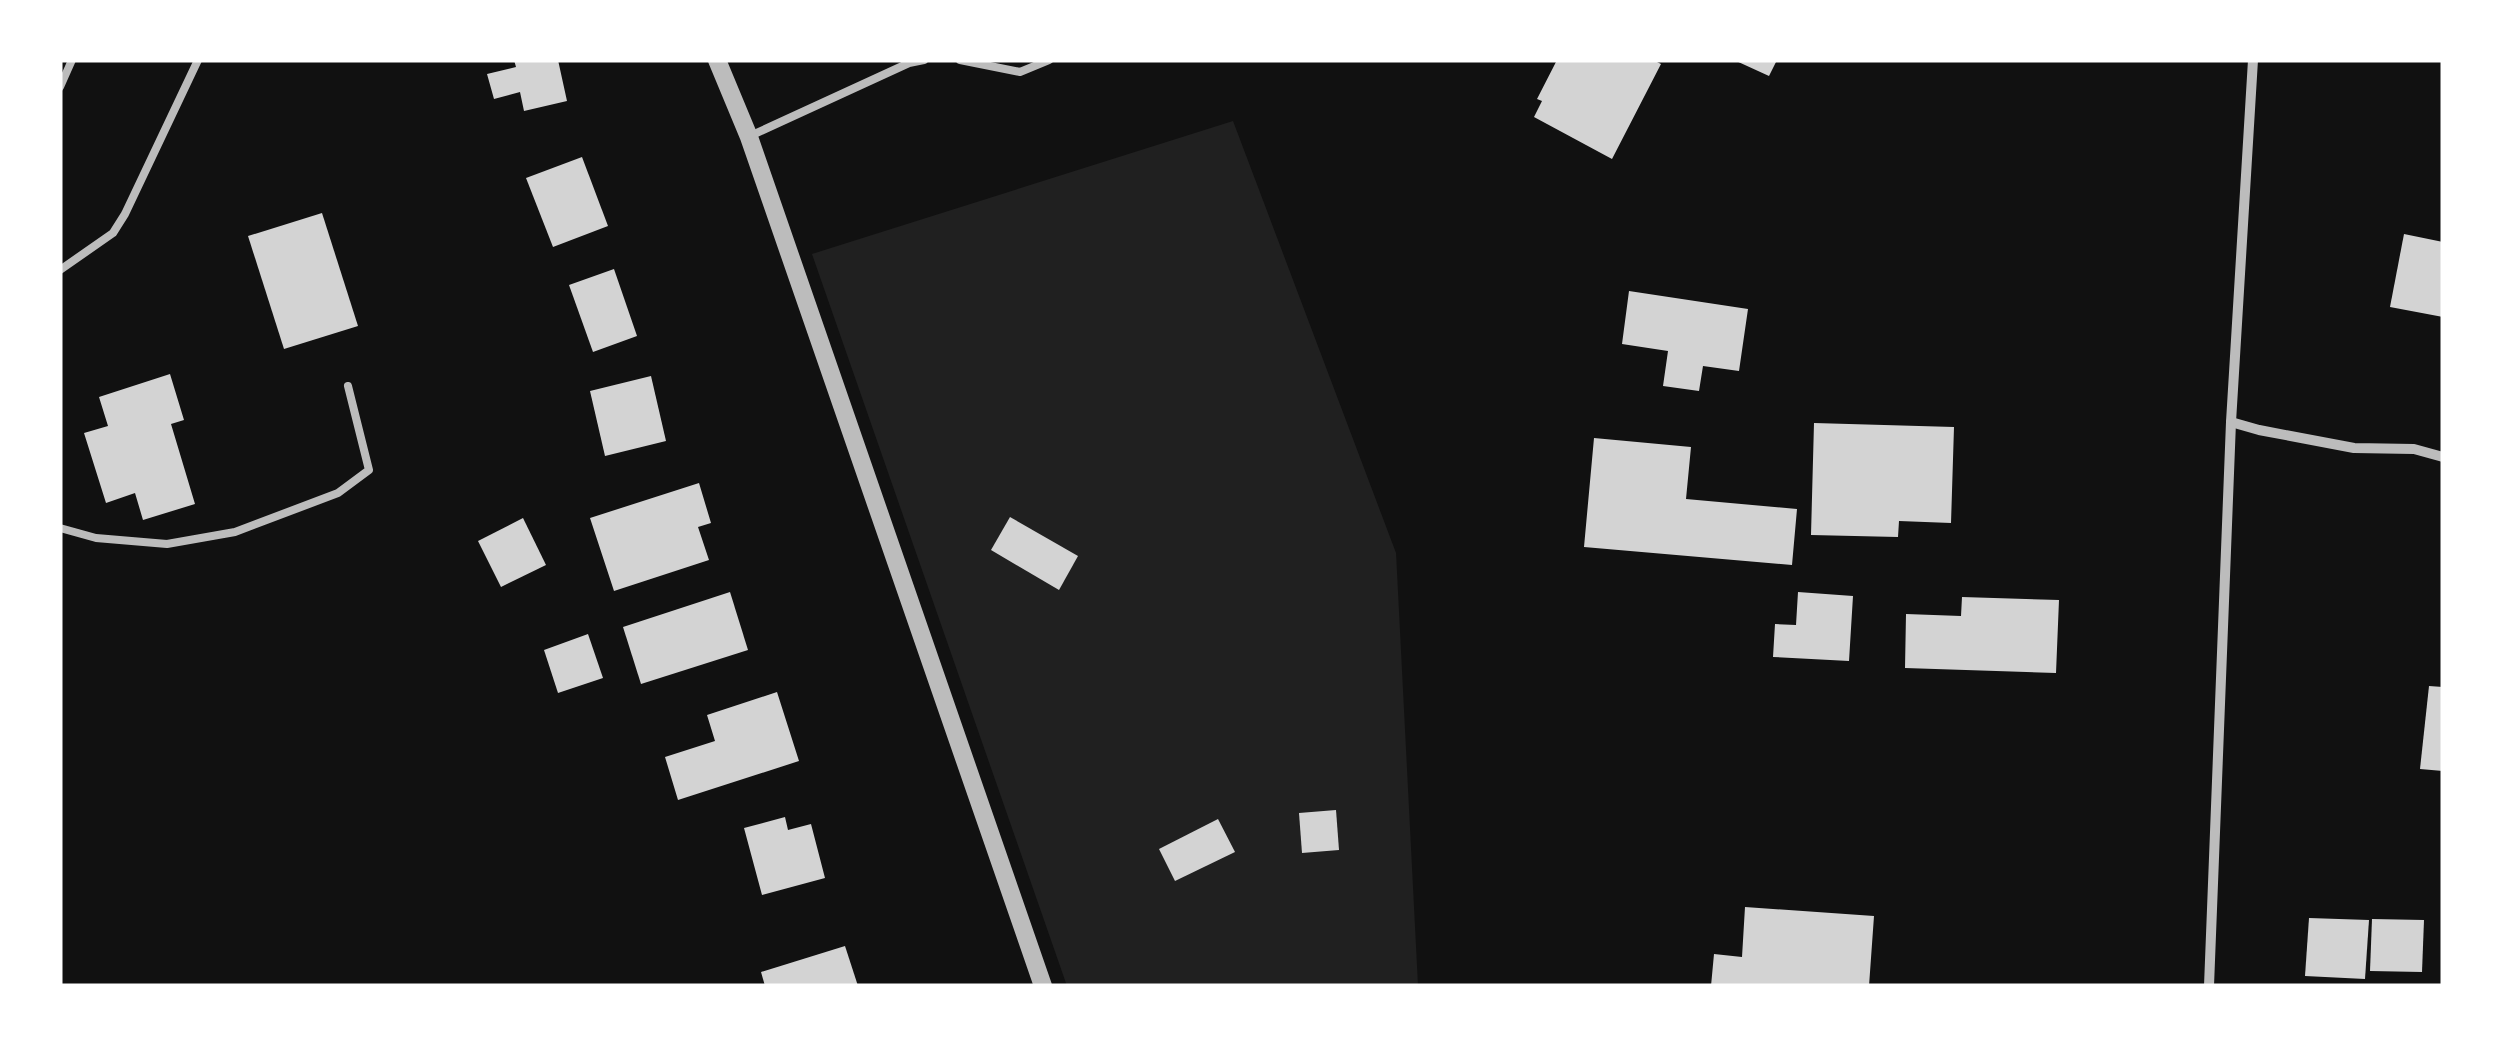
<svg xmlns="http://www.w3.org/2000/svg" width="2503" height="1046" font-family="Manrope,sans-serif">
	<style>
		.green { fill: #202020 }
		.building { fill: #d3d3d3 }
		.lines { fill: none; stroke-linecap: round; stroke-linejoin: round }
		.service { stroke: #bcbcbc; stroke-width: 8 }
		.minor { stroke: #bcbcbc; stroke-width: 10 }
		.tertiary { stroke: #bcbcbc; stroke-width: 18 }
	</style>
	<rect width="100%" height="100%" fill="#111"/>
	<polygon class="green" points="1233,121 1396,553 1418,986 1067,986 812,254"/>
	<g class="building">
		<polygon points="514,60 558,60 567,101 524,111 520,92 494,99 487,74 516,67"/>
		<polygon points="1557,60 1653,60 1661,64 1612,159 1534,117 1542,101 1537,99"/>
		<polygon points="1734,60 1777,60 1769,76"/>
		<polygon points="582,157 608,226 553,247 526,178"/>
		<polygon points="322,213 358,326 284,349 248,236"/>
		<polygon points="2404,234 2443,242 2443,317 2390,307"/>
		<polygon points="614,269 637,336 593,352 569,285"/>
		<polygon points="1629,291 1748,309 1739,371 1703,366 1699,391 1663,386 1668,351 1622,344"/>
		<polygon points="170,374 184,420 171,424 195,504 143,520 135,493 106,503 84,433 108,426 99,397"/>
		<polygon points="651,376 666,441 605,456 590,391"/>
		<polygon points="1814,423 1954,427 1951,523 1899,521 1898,537 1811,535"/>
		<polygon points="1594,438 1691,447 1686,499 1797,509 1792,565 1584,547"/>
		<polygon points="699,483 711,523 698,527 709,560 614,591 590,518"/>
		<polygon points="1010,517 1078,556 1059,590 991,550"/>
		<polygon points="523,518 546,565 501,587 478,541"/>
		<polygon points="730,592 748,650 641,684 623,627"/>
		<polygon points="1798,592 1853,596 1849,661 1773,657 1775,624 1796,625"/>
		<polygon points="1962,597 2059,600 2056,673 1905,668 1906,614 1961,616"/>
		<polygon points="588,634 603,678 558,693 544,650"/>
		<polygon points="2429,686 2443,687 2443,771 2420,769"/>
		<polygon points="777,692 799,761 678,800 665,757 715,741 707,715"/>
		<polygon points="1336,810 1339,850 1302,853 1299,813"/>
		<polygon points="785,817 788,830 811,824 825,878 762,895 744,828"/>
		<polygon points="1218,819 1235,852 1175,881 1159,849"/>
		<polygon points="1745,907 1874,916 1869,986 1711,986 1714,954 1742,957"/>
		<polygon points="2309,918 2369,920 2365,979 2305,976"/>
		<polygon points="2372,919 2424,920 2422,972 2370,971"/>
		<polygon points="845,946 858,986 765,986 761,972"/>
	</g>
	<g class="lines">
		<g class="service">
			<polyline points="960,60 1020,72 1049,60"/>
			<polyline points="60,87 72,60"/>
			<polyline points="750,136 909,63 924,60"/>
			<polyline points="60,270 113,233 125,214 198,60"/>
			<polyline points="60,528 96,538 167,544 235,532 338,493 369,470 348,386"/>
		</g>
		<g class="minor">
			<polyline points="2231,422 2259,430 2354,448 2414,449 2443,457"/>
			<polyline points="2209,986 2231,422 2253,60"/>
		</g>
		<polyline class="tertiary" points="717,60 749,137 1043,986"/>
	</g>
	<rect width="2503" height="1046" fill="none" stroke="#ffffff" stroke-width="125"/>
</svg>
